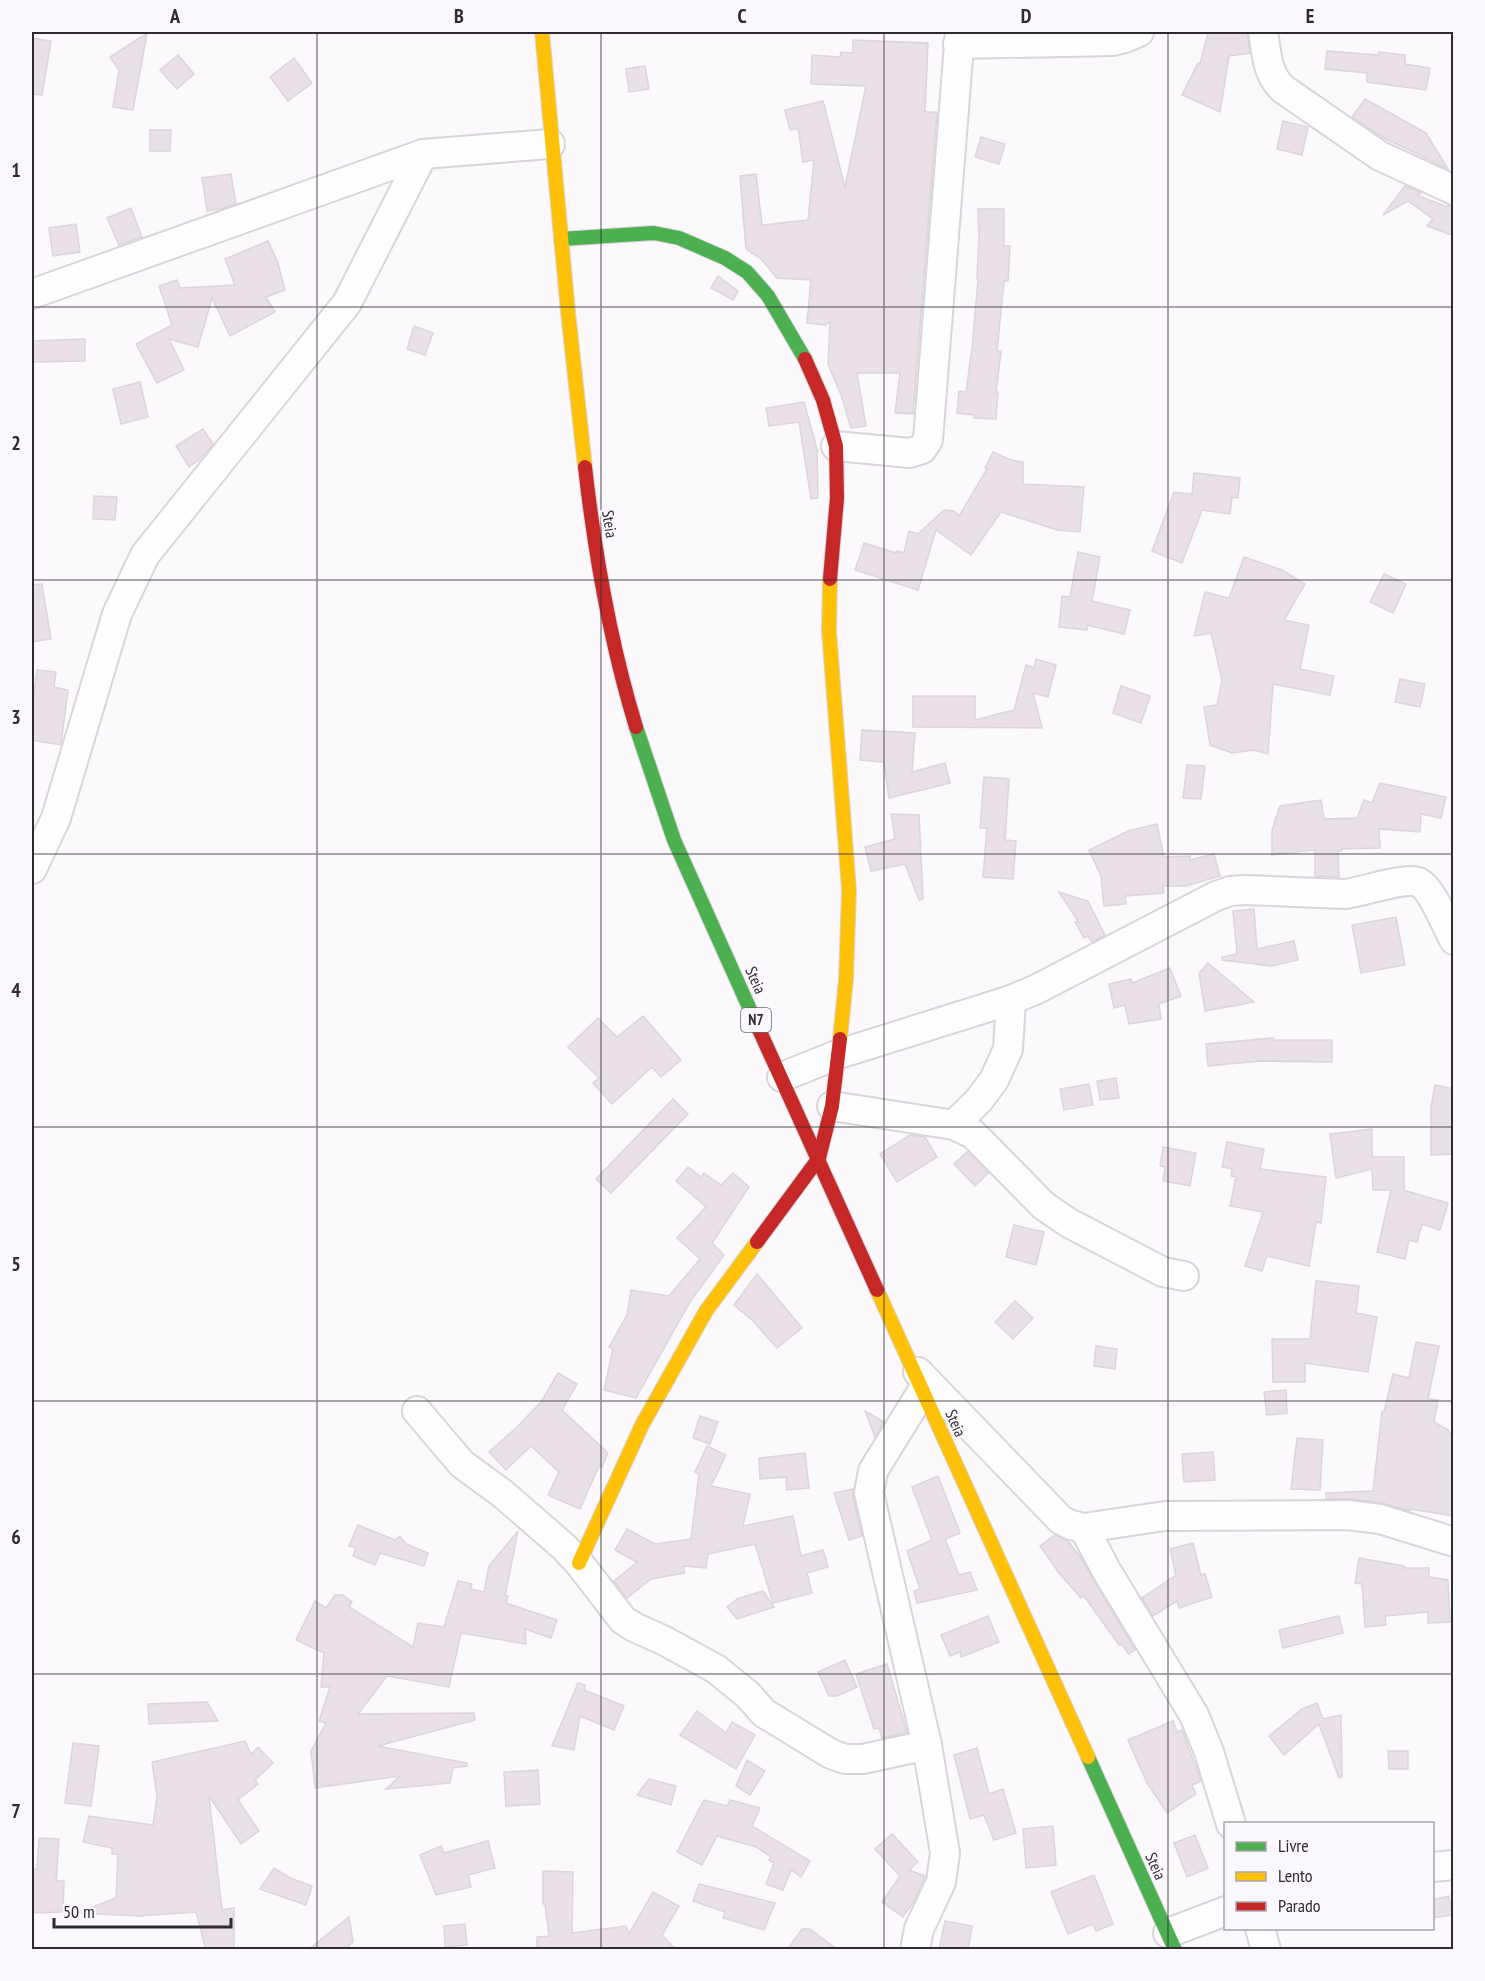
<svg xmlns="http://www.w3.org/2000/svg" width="1485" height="1981" font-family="'PT Sans Narrow',sans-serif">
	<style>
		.building { fill: #e9e0e8; stroke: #dcd6db; stroke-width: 1.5 }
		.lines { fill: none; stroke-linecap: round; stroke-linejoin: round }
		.street-casing { stroke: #d9d5db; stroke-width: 32 }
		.fast-casing { stroke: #d9d5db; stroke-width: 16 }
		.slow-casing { stroke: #d9d5db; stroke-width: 16 }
		.jam-casing { stroke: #d9d5db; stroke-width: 16 }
		.street { stroke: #fefeff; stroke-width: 28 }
		.fast { stroke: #4caf50; stroke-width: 14 }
		.slow { stroke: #ffc107; stroke-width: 14 }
		.jam { stroke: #c62828; stroke-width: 14 }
		.grid { fill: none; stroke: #2f2932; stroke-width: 1.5; stroke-opacity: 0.55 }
		.labels { text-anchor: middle; stroke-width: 5; stroke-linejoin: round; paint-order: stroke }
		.shield { fill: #fbf8fd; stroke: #6c676f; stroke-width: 1.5 }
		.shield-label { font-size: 15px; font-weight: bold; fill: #2f2932 }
		.street-label { font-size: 16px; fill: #2f2932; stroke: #fbf8fd }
		.neatline { fill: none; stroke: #2f2932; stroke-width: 2 }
		.grid-label { font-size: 20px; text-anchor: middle; font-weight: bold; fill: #2f2932 }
	</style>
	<rect width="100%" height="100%" fill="#fbf9fc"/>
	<g class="building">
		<polygon points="1208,32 1247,32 1250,53 1229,56 1220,112 1182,95 1198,63 1200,64"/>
		<polygon points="147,33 133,110 113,107 119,70 110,57"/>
		<polygon points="32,38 51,41 42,95 32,94"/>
		<polygon points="853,40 928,43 925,112 937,112 913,414 895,413 900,373 857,373 866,426 851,428 841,395 828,364 830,322 825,325 807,323 811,280 777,278 761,259 746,249 740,176 756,174 762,225 808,220 814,160 803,162 798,128 790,130 785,110 823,101 845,187 866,86 811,84 812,55 840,57 841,52 853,53"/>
		<polygon points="1327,51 1378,55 1379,52 1405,55 1405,64 1430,68 1426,90 1367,82 1367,73 1325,69"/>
		<polygon points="178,55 194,74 177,89 160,70"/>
		<polygon points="294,58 312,83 288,101 270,77"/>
		<polygon points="645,66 649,89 629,92 626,69"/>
		<polygon points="1365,99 1426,133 1448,169 1384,138 1352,117"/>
		<polygon points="1283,121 1308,127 1302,155 1277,149"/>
		<polygon points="150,130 171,130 170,151 150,151"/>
		<polygon points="981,137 1005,144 999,164 975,157"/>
		<polygon points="231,174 236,204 223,208 207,211 202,178"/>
		<polygon points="1405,186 1421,193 1417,195 1445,206 1454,206 1454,236 1427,226 1433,219 1408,201 1383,215"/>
		<polygon points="131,208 142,237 119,245 107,218"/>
		<polygon points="978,209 1004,209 1004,246 1010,246 1008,281 1004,281 997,351 1001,351 996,392 998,392 996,419 974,418 974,415 957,413 959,391 966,392 972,348 978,280 977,279 979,238"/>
		<polygon points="76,224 80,252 53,256 49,228"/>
		<polygon points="268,241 278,263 285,290 266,297 275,312 230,336 212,298 198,347 169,339 184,370 157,383 136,344 172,325 159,286 177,280 180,288 235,285 225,259"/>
		<polygon points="718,276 738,291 733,300 711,288"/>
		<polygon points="414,326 433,333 425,355 407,349"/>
		<polygon points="85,339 85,361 32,362 32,341"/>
		<polygon points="140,382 148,417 121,424 113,389"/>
		<polygon points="804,402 817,449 818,498 811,499 799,422 769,426 766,408"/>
		<polygon points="203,429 213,444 200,459 189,467 176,446"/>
		<polygon points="993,452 1011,460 1023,462 1023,484 1084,487 1080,532 1057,530 1001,512 971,555 936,530 918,590 855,570 864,543 896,553 897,551 904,553 909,531 918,534 944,510 954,511 959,516 987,469 985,468"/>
		<polygon points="1194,473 1240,478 1238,498 1232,497 1230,514 1202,510 1182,563 1152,551 1174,492 1192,494"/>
		<polygon points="94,496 117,497 115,520 93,519"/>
		<polygon points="1078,552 1100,557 1092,601 1130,610 1124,634 1087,625 1087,630 1059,627 1062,596 1070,597"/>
		<polygon points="1244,557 1282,570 1305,584 1284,620 1309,625 1300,669 1334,676 1330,695 1273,684 1268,754 1254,750 1232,753 1210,745 1204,707 1217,705 1222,680 1211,633 1194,636 1205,592 1229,598"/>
		<polygon points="1384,574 1406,584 1393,613 1370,602"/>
		<polygon points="42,584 51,639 32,642 32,585"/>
		<polygon points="1036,659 1056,665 1048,697 1033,693 1042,728 913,727 913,696 975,696 975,720 1014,710 1026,665 1034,668"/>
		<polygon points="37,670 56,672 54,687 68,690 61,745 32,740 32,710"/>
		<polygon points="1400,679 1425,684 1420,707 1395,702"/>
		<polygon points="1121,686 1150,696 1141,723 1113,713"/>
		<polygon points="862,730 915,733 912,772 945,763 950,783 889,798 884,762 860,760"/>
		<polygon points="1187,765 1205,766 1201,799 1183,798"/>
		<polygon points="984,777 1009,779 1005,840 1016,841 1013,879 983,877 987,828 980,828"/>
		<polygon points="1380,783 1446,797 1441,818 1421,814 1420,832 1379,829 1380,848 1341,849 1341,851 1338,851 1339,877 1315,876 1315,850 1272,855 1272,830 1280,806 1321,800 1324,819 1357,818 1364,800 1372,803"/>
		<polygon points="891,814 919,815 923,899 919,900 905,864 871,871 865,847 895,839"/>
		<polygon points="1157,824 1164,857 1190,856 1190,860 1214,854 1220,876 1186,886 1163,886 1164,893 1125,896 1126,904 1104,906 1101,876 1089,850 1128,831"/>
		<polygon points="1059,892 1088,901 1105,935 1092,942 1088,936 1084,938 1075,922 1078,921"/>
		<polygon points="1254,909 1257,949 1294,941 1298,960 1272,966 1222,960 1222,957 1237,954 1233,911"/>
		<polygon points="1396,917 1405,965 1361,973 1352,925"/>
		<polygon points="1208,963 1254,1002 1205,1011 1199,973"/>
		<polygon points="1170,968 1181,996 1159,1004 1161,1019 1129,1024 1125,1005 1114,1008 1109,984 1131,979 1132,983"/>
		<polygon points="643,1016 681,1060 661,1077 652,1067 612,1104 593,1083 599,1078 568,1047 598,1018 617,1037"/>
		<polygon points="1273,1038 1273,1040 1332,1040 1332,1062 1261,1061 1208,1066 1206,1044"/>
		<polygon points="1116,1078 1119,1098 1100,1100 1097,1081"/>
		<polygon points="1089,1084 1093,1105 1064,1110 1060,1089"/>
		<polygon points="1435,1085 1454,1089 1454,1154 1431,1155 1431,1107"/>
		<polygon points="673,1099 688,1114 611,1193 596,1179"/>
		<polygon points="1372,1129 1372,1157 1404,1157 1404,1190 1403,1190 1448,1203 1440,1230 1422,1224 1417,1242 1409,1240 1405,1259 1377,1252 1391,1190 1373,1190 1372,1169 1336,1178 1330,1134"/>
		<polygon points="910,1135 925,1137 937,1157 897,1182 880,1154"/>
		<polygon points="1227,1142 1264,1149 1260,1169 1326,1177 1321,1223 1316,1222 1309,1266 1267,1256 1262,1271 1245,1266 1263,1212 1230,1206 1236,1177 1231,1176 1232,1169 1222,1167"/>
		<polygon points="1163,1147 1196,1153 1190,1186 1163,1181 1165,1167 1160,1166"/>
		<polygon points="967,1152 988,1173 975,1186 954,1164"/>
		<polygon points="688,1167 701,1177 704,1173 721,1185 733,1173 749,1187 712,1243 724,1255 690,1302 636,1398 604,1390 613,1349 609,1347 627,1315 631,1290 669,1296 700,1259 677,1238 706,1207 676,1181"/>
		<polygon points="1014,1225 1044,1232 1036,1265 1006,1257"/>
		<polygon points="757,1274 802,1328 777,1348 753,1321 734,1305"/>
		<polygon points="1316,1281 1359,1286 1356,1313 1377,1317 1368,1372 1305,1363 1305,1382 1273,1382 1272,1339 1310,1339"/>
		<polygon points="1015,1301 1033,1318 1013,1339 995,1322"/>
		<polygon points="1416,1342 1439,1346 1428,1399 1438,1400 1434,1422 1447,1429 1454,1437 1454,1516 1410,1509 1410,1511 1382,1503 1350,1499 1326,1499 1326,1493 1373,1491 1382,1412 1384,1412 1393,1374 1409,1378"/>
		<polygon points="1096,1346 1117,1349 1115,1369 1094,1366"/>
		<polygon points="558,1373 577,1384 562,1410 608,1453 602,1467 599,1466 580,1509 548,1495 559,1472 531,1446 506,1470 489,1452 516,1428 541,1402"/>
		<polygon points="1286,1390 1287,1413 1267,1415 1264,1392"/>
		<polygon points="865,1411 884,1422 875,1437"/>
		<polygon points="700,1416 718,1422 710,1444 693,1438"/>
		<polygon points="1297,1438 1323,1440 1320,1490 1291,1489"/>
		<polygon points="707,1446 726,1455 711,1486 750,1494 743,1526 793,1516 801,1556 823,1550 828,1567 807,1573 812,1593 773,1603 755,1544 708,1554 706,1568 683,1566 685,1573 651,1579 627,1598 614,1581 637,1562 615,1550 627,1529 655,1544 691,1539 699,1474 695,1472"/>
		<polygon points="1213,1452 1215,1480 1184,1482 1182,1454"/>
		<polygon points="805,1453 809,1488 787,1490 786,1477 760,1479 759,1458"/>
		<polygon points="938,1476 960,1533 945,1539 959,1575 970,1572 977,1590 917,1603 914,1591 920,1589 907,1551 932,1540 912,1487"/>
		<polygon points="853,1489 853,1497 862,1536 849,1540 834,1493"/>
		<polygon points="358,1525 395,1540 400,1536 406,1544 428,1553 424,1566 380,1553 375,1565 353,1556 356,1548 349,1546"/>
		<polygon points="518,1531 505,1596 508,1596 506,1603 557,1620 551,1638 525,1629 526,1644 461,1633 449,1687 387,1676 358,1714 474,1713 475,1720 378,1746 467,1763 467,1766 453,1768 450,1783 386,1789 400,1776 329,1786 331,1783 327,1786 315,1788 311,1751 326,1723 319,1721 330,1687 321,1687 324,1653 296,1640 315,1601 326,1608 335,1595 343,1595 352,1602 349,1607 413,1647 418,1623 444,1627 458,1581 472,1584 471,1589 484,1592 489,1566"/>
		<polygon points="1055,1535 1068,1541 1081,1558 1135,1650 1129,1654 1121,1644 1119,1645 1084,1596 1081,1598 1059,1573 1040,1546"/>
		<polygon points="1193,1543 1201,1575 1205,1574 1212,1597 1179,1608 1177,1601 1153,1616 1142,1598 1176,1575 1170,1549"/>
		<polygon points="1359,1558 1404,1566 1404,1568 1429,1568 1429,1577 1448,1580 1450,1622 1428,1623 1428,1612 1385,1616 1386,1625 1365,1627 1362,1584 1355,1583"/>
		<polygon points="763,1591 774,1607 737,1619 727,1607 737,1599"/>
		<polygon points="988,1616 999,1642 961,1657 960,1652 950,1656 941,1635"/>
		<polygon points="1339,1616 1343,1633 1283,1648 1279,1630"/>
		<polygon points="845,1660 857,1687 837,1696 829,1696 818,1672"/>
		<polygon points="887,1664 907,1732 882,1738 879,1728 874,1729 856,1674"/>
		<polygon points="578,1683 585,1685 584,1690 624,1706 614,1730 580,1716 574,1750 552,1746"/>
		<polygon points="207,1702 218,1721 149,1724 148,1704"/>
		<polygon points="1317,1703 1323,1719 1341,1715 1342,1777 1339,1778 1319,1724 1284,1755 1269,1736 1302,1709"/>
		<polygon points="697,1711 726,1733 732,1722 755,1735 736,1769 680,1735"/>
		<polygon points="1173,1721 1177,1732 1182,1730 1201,1781 1192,1785 1196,1794 1167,1813 1147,1783 1128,1740"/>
		<polygon points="245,1741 251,1754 258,1747 273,1763 255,1780 258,1784 238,1800 259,1831 241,1844 209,1796 222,1910 234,1908 234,1950 206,1950 196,1912 138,1916 77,1913 116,1898 118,1854 112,1854 112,1848 83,1842 89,1816 153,1825 157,1796 152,1762"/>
		<polygon points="73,1743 99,1746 91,1806 65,1803"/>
		<polygon points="977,1748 989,1794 1003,1789 1016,1833 994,1840 984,1815 970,1819 954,1755"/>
		<polygon points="1388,1751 1408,1751 1408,1769 1389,1769"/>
		<polygon points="747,1760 765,1771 750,1795 736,1786"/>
		<polygon points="538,1770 540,1804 506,1806 504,1772"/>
		<polygon points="649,1779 676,1786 671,1805 637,1795"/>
		<polygon points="704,1800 727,1806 730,1800 760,1808 752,1826 810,1861 801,1877 791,1870 783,1890 766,1884 774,1863 769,1860 771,1857 756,1847 717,1836 702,1865 677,1852"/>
		<polygon points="1053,1826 1056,1865 1026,1868 1023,1829"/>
		<polygon points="892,1834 918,1862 909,1870 925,1876 914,1901 903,1917 882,1902 900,1876 875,1849"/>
		<polygon points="1195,1835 1208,1868 1187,1877 1174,1843"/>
		<polygon points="39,1838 59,1839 56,1881 64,1881 63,1912 32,1913 32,1869 37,1869"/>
		<polygon points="488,1841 495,1868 468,1875 471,1887 436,1895 420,1855 441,1846 444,1853"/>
		<polygon points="274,1868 290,1878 312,1886 306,1905 260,1889"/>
		<polygon points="543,1871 573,1872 572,1933 626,1926 629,1934 653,1892 679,1906 662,1935 676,1950 537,1950 537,1937 549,1936 545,1904 543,1904"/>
		<polygon points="1094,1875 1113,1924 1096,1931 1093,1924 1068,1934 1051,1892"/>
		<polygon points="699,1884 775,1903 764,1930 723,1918 725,1912 693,1901"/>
		<polygon points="1449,1896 1452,1915 1432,1918 1432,1900"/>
		<polygon points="349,1917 353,1942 344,1950 308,1950"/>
		<polygon points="945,1921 972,1926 968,1950 939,1950"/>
		<polygon points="465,1924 467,1945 445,1947 444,1926"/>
		<polygon points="802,1929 810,1929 838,1950 787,1950"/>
	</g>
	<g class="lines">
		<defs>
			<g id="street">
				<path d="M 1263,32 C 1267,53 1266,73 1283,89 L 1380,156 L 1454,190"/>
				<polyline points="958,44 1113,41 1125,38 1139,32"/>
				<polyline points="32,294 423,154 550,144"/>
				<polyline points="836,446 910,453 922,449 928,440 960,32"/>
				<polyline points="32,869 56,818 117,614 145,555 347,303 423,154"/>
				<path d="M 782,1077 L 839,1054 L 1011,1000 L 1037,989 L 1216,896 L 1230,891 L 1245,890 L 1345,894 C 1362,892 1405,877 1418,882 C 1431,887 1447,927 1454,940"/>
				<polyline points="832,1106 954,1125 973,1134 1044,1206 1069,1223 1163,1272 1184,1276"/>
				<polyline points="954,1125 979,1100 994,1080 1008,1049 1011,1000"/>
				<polyline points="918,1372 1061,1520 1071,1525 1084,1528 1165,1516 1348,1515 1380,1519 1454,1542"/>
				<polyline points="417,1411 462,1464 503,1494 564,1547 579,1563 623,1620 634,1627 663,1640 716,1669 747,1694 764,1713 831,1754 845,1759 863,1759 927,1745"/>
				<polyline points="1084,1528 1106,1570 1194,1715 1209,1752 1231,1824"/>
				<polyline points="1432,1867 1454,1865"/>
				<polyline points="1260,1928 1266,1950"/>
				<polyline points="1168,1933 1226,1911"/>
				<polyline points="915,1950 919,1929 941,1882 945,1853 927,1745 869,1493 873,1471 923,1390"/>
			</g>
			<g id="fast">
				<polyline points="561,239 654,233 679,238 725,258 747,272 768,296 805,359"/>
				<polyline points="636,727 674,840 752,1014"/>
				<polyline points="1088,1757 1175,1950"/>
			</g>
			<g id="slow">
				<polyline points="542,32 568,312 585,467"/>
				<polyline points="830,579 829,631 849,890 846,979 840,1039"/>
				<polyline points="877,1290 1088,1757"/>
				<polyline points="579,1563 642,1425 706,1311 757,1242"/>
			</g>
			<g id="jam">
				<polyline points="805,359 823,400 836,446 837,498 830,579"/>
				<path d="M 585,467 C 595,555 610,642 636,727"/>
				<polyline points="752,1014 877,1290"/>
				<polyline points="757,1242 819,1158 832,1106 840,1039"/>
			</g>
		</defs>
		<use href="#street" class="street-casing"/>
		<use href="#fast" class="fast-casing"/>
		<use href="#slow" class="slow-casing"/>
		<use href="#jam" class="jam-casing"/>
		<use href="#street" class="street"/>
		<use href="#fast" class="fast"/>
		<use href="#slow" class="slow"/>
		<use href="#jam" class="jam"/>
	</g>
	<path class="grid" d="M 317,32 L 317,1950M 601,32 L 601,1950M 884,32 L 884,1950M 1168,32 L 1168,1950M 32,307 L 1454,307M 32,580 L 1454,580M 32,854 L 1454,854M 32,1127 L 1454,1127M 32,1401 L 1454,1401M 32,1674 L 1454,1674"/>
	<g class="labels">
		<rect class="shield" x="741" y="1008" width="30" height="24" rx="4.5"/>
		<g class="shield-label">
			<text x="756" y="1025">N7</text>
		</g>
		<g class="street-label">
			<text transform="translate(610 524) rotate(81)" y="6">Steia</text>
			<text transform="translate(756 980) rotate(66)" y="6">Steia</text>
			<text transform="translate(956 1423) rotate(66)" y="6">Steia</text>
			<text transform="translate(1156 1866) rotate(66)" y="6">Steia</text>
		</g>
	</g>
	<rect width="1485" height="1981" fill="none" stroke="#fbf8fd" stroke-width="66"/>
	<rect x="1224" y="1822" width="210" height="108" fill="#fbf8fd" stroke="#a9a5ac" stroke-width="1.5"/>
	<rect x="1236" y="1842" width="30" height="9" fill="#4caf50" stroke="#a9a5ac" stroke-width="1.5"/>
	<text x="1278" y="1852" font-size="18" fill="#2f2932">Livre</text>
	<rect x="1236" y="1872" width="30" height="9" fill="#ffc107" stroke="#a9a5ac" stroke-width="1.5"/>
	<text x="1278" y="1882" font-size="18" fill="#2f2932">Lento</text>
	<rect x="1236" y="1902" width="30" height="9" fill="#c62828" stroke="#a9a5ac" stroke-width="1.5"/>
	<text x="1278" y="1912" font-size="18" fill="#2f2932">Parado</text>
	<path d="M54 1918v9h177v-9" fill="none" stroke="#2f2932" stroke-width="3"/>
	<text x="63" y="1918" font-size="18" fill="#2f2932" stroke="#fbf8fd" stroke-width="4.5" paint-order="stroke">50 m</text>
	<rect x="33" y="33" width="1419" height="1915" class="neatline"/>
	<g class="grid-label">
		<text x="175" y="23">A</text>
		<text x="459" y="23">B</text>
		<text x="742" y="23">C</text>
		<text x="1026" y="23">D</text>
		<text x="1310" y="23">E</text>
		<text x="16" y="177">1</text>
		<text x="16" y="450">2</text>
		<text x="16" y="724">3</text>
		<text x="16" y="997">4</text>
		<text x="16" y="1271">5</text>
		<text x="16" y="1544">6</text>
		<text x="16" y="1818">7</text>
	</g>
</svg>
